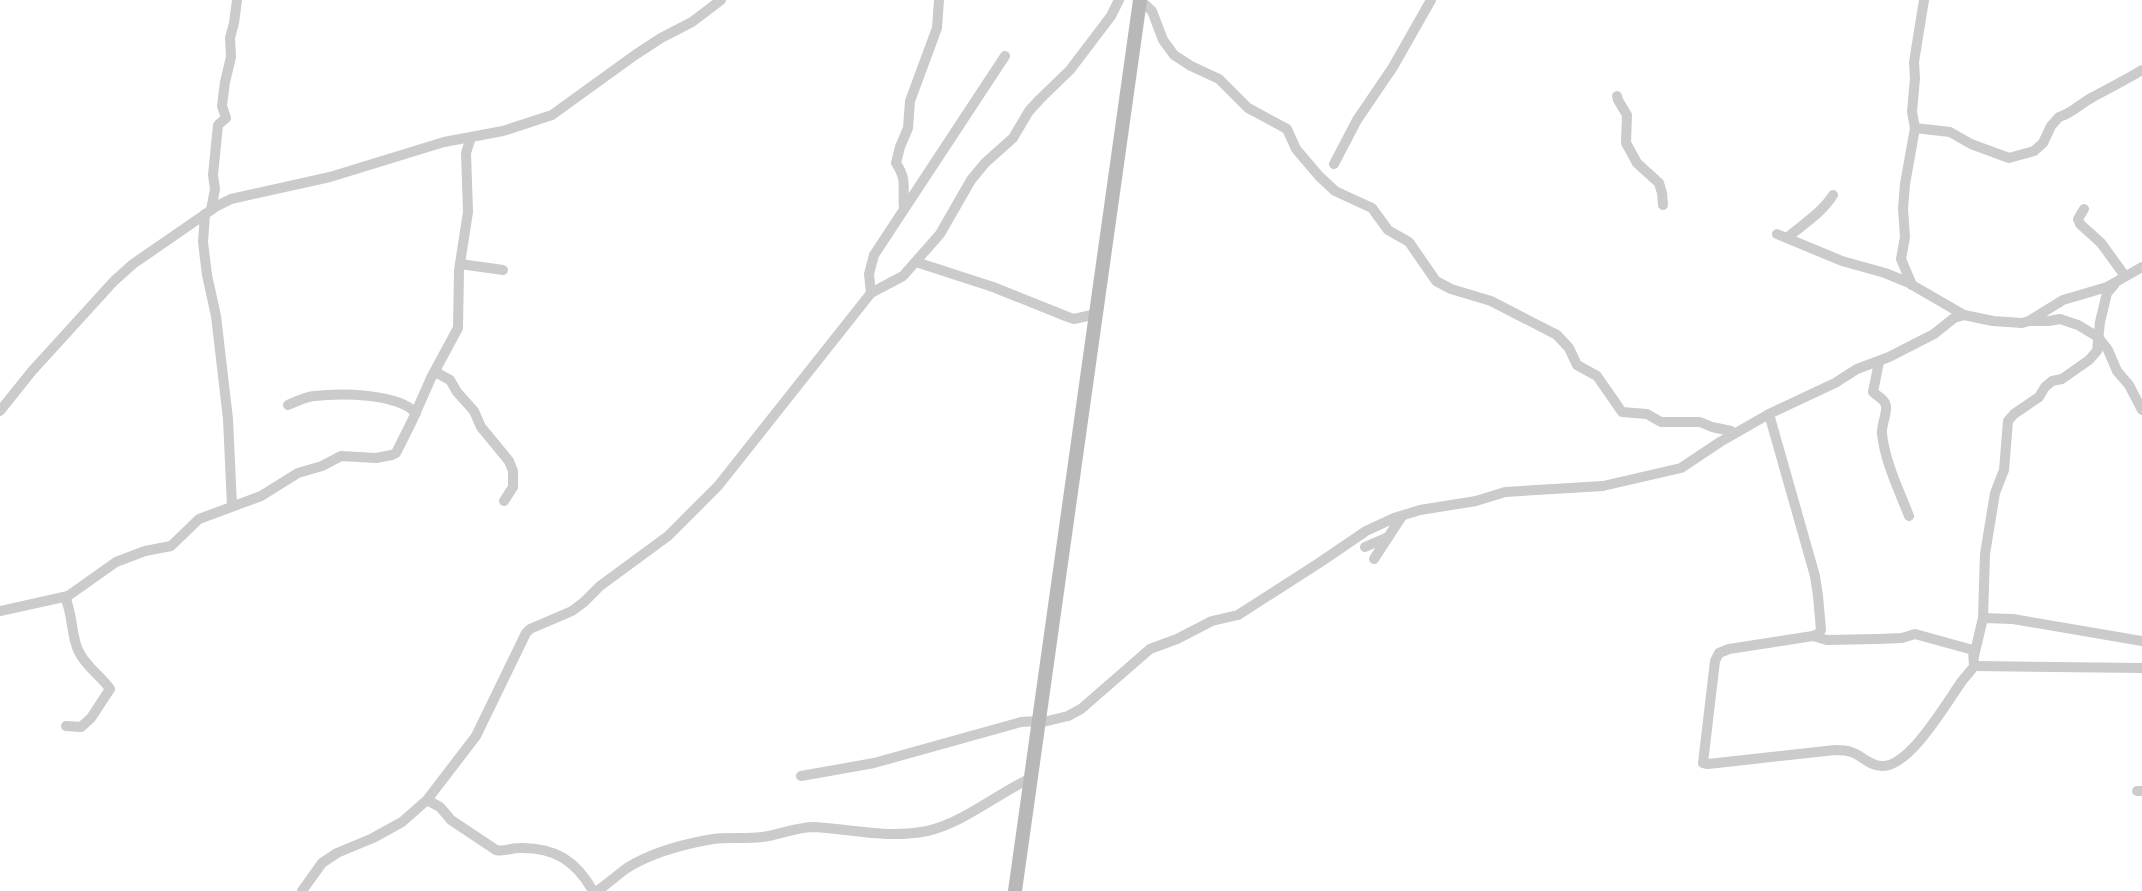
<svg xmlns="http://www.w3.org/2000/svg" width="2142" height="891" font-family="'Archivo Narrow',sans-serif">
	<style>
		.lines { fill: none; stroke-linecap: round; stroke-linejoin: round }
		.street { stroke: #cbcbcb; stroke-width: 10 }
		.secondary { stroke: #b8b8b8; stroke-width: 14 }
	</style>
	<rect width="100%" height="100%" fill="#fff"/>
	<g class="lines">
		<g class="street">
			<polyline points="1140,0 1152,11 1163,40 1174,55 1191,66 1219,79 1248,108 1287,129 1296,149 1319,176 1335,191 1372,208 1388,230 1409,242 1436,281 1451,289 1491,301 1557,335 1569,348 1577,365 1597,376 1622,412 1647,414 1661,422 1700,422 1712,427 1731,431 1734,434"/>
			<polyline points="1617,96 1618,100 1627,115 1626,143 1637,163 1659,183 1662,193 1663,205"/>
			<path d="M 1915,128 L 1950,132 L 1971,144 L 2009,158 L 2034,151 L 2043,143 L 2051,126 L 2059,117 C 2071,114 2081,103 2093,97 C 2109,88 2126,80 2142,70"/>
			<polyline points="1334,164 1357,120 1393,67 1431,0"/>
			<path d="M 904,208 C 902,189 908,181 896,163 L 900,147 L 908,128 L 910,101 L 937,28 L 939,0"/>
			<polyline points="2084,209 2078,219 2080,224 2101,243 2125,276"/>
			<polyline points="211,210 215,189 213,175 218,125 226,118 222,106 225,82 231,57 230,38 234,23 237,0"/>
			<polyline points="205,214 203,242 207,275 216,316 228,419 232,506"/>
			<polyline points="1777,234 1842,261 1885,273 1907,282 1964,315"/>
			<path d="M 1787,238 C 1803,224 1822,213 1833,195"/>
			<polyline points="916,262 993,287 1068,317 1074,319 1096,314"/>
			<polyline points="460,264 503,270"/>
			<polyline points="1912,285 1901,259 1905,237 1903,209 1905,184 1915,128 1912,112 1915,78 1914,62 1924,0"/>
			<polyline points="871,293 869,274 874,255 1005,56"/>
			<polyline points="2030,321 2049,321 2060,319 2078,325 2098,337 2108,350 2117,371 2129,385 2142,410"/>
			<path d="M 1879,362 L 1873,392 C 1878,397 1885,399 1886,406 C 1887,416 1881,424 1882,434 C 1885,462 1899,490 1909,516"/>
			<polyline points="436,369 439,374 450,380 457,392 474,411 481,427 509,461 513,471 513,487 504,501"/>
			<path d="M 288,405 C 297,401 305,397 314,396 C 340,393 397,393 416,413"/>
			<polyline points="0,411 32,371 114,281 133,264 217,206 231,199 330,177 444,142 503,131 552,115 635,55 661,38 692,22 721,0"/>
			<path d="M 1769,414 L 1815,576 L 1818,596 L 1821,630 L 1818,634 L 1813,636 L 1729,649 L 1719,653 L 1715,661 L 1703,763 L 1708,764 L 1835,750 C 1840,750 1846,750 1851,752 C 1862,755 1869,766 1882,766 C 1910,767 1947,702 1962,681 C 1966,676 1971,671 1974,666 L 1973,650 L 1915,634 L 1902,638 L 1877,639 L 1827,640 L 1813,636"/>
			<polyline points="1365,547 1388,537"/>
			<polyline points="1374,559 1402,516"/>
			<path d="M 65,597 C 73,615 71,634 78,650 C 85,666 100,675 110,689 L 91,718 L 81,727 L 66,726"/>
			<polyline points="0,611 68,596 116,562 145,551 171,546 199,519 261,496 298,473 322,466 341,456 376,458 392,455 396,453 412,421 431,378 458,328 459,270 468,212 466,153 471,137"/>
			<polyline points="1983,618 2013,619 2142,641"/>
			<polyline points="1974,656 1983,618 1985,554 1995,493 2004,470 2008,421 2014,414 2039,397 2045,387 2052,381 2062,379 2089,360 2097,351 2100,322 2107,293 2114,285"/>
			<polyline points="1974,666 2142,668"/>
			<polyline points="1039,723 1068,716 1081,709 1150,649 1177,639 1212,621 1238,615 1319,563 1366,531 1394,518 1420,510 1476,501 1505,492 1603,486 1681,468 1720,442 1769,414 1835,383 1857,369 1889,357 1934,334 1954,318 1964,315 1993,321 2022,323 2029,321 2063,300 2107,287 2142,267"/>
			<polyline points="801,776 874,763 1021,722 1039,721"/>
			<polyline points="2137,791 2142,791"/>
			<path d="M 427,800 L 440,807 L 451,820 L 496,850 C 505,852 510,848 519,848 C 555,847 576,861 593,891"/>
			<polyline points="302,891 322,863 337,853 373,838 402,822 427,800 476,736 526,633 530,629 572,611 584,602 600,586 668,536 718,486 871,293 903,276 940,234 971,180 985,163 1013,138 1029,111 1040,99 1070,70 1111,16 1119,0"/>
			<path d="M 597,891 C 608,884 617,875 627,868 C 652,852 684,844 713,839 C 729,837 746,839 762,837 C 779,835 796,827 814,827 C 853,829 886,839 927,831 C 963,823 997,794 1031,778"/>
		</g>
		<polyline class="secondary" points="1015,891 1140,0"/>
	</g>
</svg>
